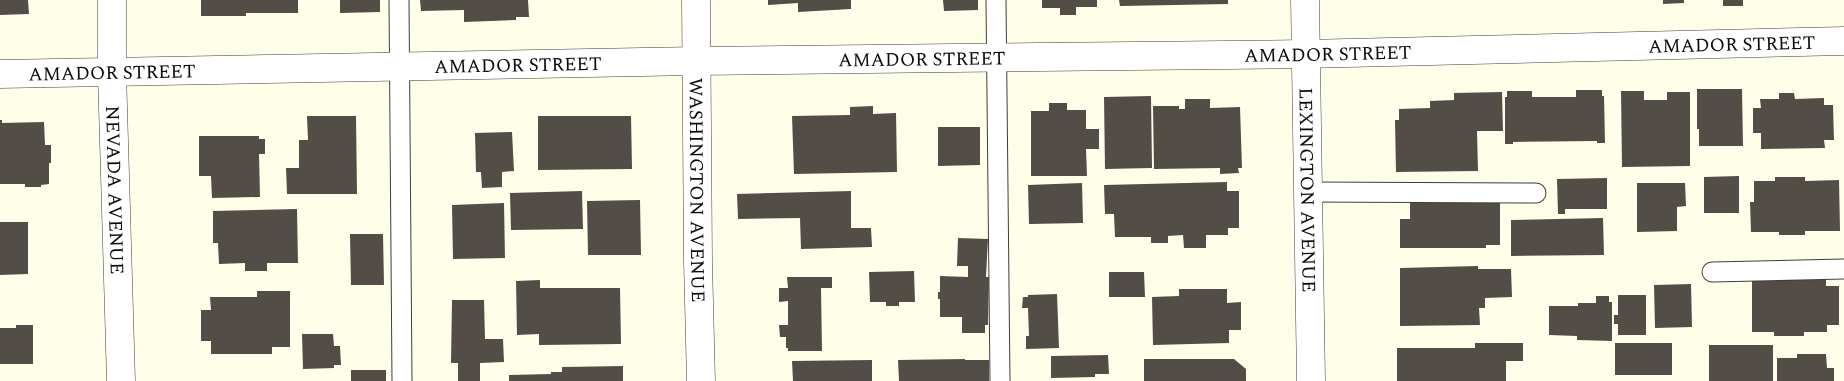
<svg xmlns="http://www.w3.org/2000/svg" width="1844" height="381" font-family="Spectral,serif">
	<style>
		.building { fill: #534d47 }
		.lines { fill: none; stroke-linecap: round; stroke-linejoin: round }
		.service-casing { stroke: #3d3d3d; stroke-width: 21 }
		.minor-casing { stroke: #3d3d3d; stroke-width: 29 }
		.tertiary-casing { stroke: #3d3d3d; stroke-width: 29 }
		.service { stroke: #fff; stroke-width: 19 }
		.minor { stroke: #fff; stroke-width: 28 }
		.tertiary { stroke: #fff; stroke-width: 28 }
		.labels { text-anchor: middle; stroke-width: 5; stroke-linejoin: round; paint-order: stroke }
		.street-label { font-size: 19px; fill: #0a0a0a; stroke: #fff }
	</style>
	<rect width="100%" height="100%" fill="#fffee8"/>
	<g class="building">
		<polygon points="0,0 28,0 29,14 0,15"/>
		<polygon points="201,0 298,0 298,13 246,13 246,16 201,16"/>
		<polygon points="340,0 380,0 380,12 340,13"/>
		<polygon points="420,0 528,0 529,17 516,17 516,20 464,22 464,10 421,11"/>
		<polygon points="768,0 851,0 851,9 798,12 798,3 768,5"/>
		<polygon points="943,0 978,0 978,10 944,11"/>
		<polygon points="1042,0 1097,0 1097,7 1076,7 1076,15 1060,15 1060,8 1042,8"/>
		<polygon points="1119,0 1228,0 1228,4 1120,6"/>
		<polygon points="1663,0 1684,0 1684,3 1663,4"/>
		<rect x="1723" y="0" width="20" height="6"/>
		<polygon points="1697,89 1742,89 1743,146 1699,146 1699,129 1697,129"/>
		<polygon points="1576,90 1602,90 1602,96 1604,96 1605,143 1597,143 1597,141 1513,142 1513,144 1505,144 1505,97 1507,97 1507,91 1532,91 1532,97 1576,97"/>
		<polygon points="1621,91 1644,91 1644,100 1667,100 1667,92 1690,92 1690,166 1622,167"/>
		<polygon points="1502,92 1503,131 1477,131 1478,171 1396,172 1395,120 1399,120 1399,109 1430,108 1430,101 1454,100 1454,93"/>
		<polygon points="1779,93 1794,93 1795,99 1824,98 1824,105 1833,105 1834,140 1824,140 1825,148 1761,149 1761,133 1753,133 1753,108 1761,108 1760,99 1779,99"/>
		<polygon points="1151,96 1152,168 1105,169 1104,97"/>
		<polygon points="1185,99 1210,99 1210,108 1240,107 1242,168 1238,168 1239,173 1220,174 1220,168 1154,169 1153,106 1179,106 1179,109 1185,109"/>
		<polygon points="1049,103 1067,103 1067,110 1086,110 1086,129 1099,129 1099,149 1086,149 1087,176 1031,176 1031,111 1049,111"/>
		<polygon points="873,106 873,114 896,113 897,172 794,174 792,116 850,115 850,107"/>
		<polygon points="307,116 356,116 357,194 287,194 286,168 299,168 299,140 308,140"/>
		<polygon points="538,116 631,116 632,169 538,170"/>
		<polygon points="0,120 2,120 2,123 44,122 45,145 51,145 51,163 49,163 49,184 41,185 41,187 25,187 25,184 0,184"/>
		<polygon points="938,127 980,127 980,165 938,166"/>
		<polygon points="512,132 514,171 502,172 502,187 482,188 481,172 476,172 475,133"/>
		<polygon points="199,136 259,136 259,139 265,139 265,154 259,154 260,197 212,198 211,176 199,176"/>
		<polygon points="1739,176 1739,213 1704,213 1704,177"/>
		<polygon points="1775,177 1805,177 1805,181 1839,180 1840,231 1805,231 1805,235 1779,235 1779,232 1751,232 1750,202 1754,202 1754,181 1775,181"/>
		<polygon points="1607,178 1607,209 1565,209 1565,214 1558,214 1557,179"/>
		<polygon points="1227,182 1227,191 1239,191 1239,228 1228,228 1228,235 1206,235 1206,248 1184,248 1183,235 1168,236 1168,243 1151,243 1151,237 1115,237 1114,214 1105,214 1104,185"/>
		<polygon points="1082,183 1083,223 1029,224 1028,185"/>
		<polygon points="1637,183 1685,183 1686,206 1677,207 1677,231 1637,232"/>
		<polygon points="582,191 583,229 511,230 510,193"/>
		<polygon points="851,191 851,228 871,228 872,247 801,249 800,218 738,219 737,194"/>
		<polygon points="640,200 641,255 588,255 587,201"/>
		<polygon points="1500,202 1500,245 1486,245 1486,248 1400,248 1400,219 1410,219 1410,203"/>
		<polygon points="504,203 505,258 453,259 452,205"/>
		<polygon points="297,209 298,263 267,263 267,271 245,271 245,263 219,264 218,243 213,243 213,211"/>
		<polygon points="1603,218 1604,255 1511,256 1511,220"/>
		<polygon points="0,222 28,222 28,274 0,275"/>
		<polygon points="350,234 383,234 384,285 351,285"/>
		<polygon points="958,238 988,239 986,277 989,277 988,325 985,325 985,333 962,333 962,317 940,317 940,299 938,299 938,292 940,292 940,276 968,277 968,266 957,266"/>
		<polygon points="1478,266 1478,269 1511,269 1512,297 1485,298 1485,308 1479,308 1480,325 1400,326 1400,268"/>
		<polygon points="914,271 915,302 899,302 899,306 886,306 886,302 870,302 869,272"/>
		<polygon points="1109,272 1144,272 1145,297 1109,297"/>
		<polygon points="787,277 832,277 832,288 821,288 822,351 788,351 788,348 786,348 786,337 780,337 779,325 788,325 788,301 779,302 779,288 788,288"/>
		<polygon points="1752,279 1826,279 1826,286 1839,286 1839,325 1827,325 1827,332 1804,332 1804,336 1774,336 1774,332 1752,332"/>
		<polygon points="540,280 540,288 620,288 621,344 539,345 539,334 517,335 516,281"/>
		<polygon points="1691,284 1692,327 1655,328 1654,285"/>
		<polygon points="1179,289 1227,289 1227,303 1241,302 1241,330 1229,330 1229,343 1153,345 1152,297 1179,296"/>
		<polygon points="257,291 290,291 290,347 272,347 272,354 211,354 211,341 201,341 201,310 211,310 210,297 257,297"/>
		<polygon points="1057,294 1059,348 1026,349 1026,336 1029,336 1028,308 1022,308 1023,297 1028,297 1028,295"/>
		<polygon points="1618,295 1646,295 1646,335 1618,335 1618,324 1614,324 1614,315 1618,315"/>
		<polygon points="1596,296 1609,296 1609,302 1612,302 1612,341 1577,340 1577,336 1549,335 1549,306 1578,306 1578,303 1596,303"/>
		<polygon points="452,300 484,300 485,339 503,339 504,362 480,363 480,381 458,381 458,363 451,363"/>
		<polygon points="16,325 33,325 33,364 0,364 0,328 16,328"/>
		<polygon points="302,334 333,334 334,346 340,346 341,365 334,365 334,368 303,369"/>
		<polygon points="1475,343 1523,343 1523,361 1506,361 1506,381 1397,381 1397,348 1475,348"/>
		<rect x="1615" y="343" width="57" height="32"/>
		<rect x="1709" y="345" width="64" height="36"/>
		<polygon points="1797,354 1826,354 1827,368 1834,368 1834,381 1777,381 1777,358 1797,358"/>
		<polygon points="1108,355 1109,374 1095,374 1095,377 1051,378 1051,356"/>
		<polygon points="965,359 965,360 989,360 989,381 899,381 898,360"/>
		<polygon points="1144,359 1234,359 1246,369 1246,381 1144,381"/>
		<polygon points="872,360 872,381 793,381 792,361"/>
		<polygon points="623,366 623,381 509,381 509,375 551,374 551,372 562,372 562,367"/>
		<rect x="351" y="370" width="35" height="11"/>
	</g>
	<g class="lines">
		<defs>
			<g id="service">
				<polyline points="399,0 402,381"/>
				<polyline points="996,0 1000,381"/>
				<polyline points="1308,192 1536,193"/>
				<polyline points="1712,272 1844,269"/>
			</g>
			<g id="minor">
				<path id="s1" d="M 112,0 L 112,73 L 121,381"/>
				<path id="s2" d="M 696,0 L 698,262 L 701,381"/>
				<path id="s3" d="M 0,74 L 696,61 L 1305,54 L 1844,41"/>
			</g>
			<g id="tertiary">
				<path id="s4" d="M 1305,0 L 1311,381"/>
			</g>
		</defs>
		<use href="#service" class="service-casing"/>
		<use href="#minor" class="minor-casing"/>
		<use href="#tertiary" class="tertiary-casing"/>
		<use href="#service" class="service"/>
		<use href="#minor" class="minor"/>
		<use href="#tertiary" class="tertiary"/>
	</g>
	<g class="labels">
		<g class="street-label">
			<text dy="7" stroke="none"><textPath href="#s3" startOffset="1732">AMADOR STREET</textPath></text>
			<text dy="7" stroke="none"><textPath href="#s3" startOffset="1328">AMADOR STREET</textPath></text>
			<text dy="7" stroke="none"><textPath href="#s3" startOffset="922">AMADOR STREET</textPath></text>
			<text dy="7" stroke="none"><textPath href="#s3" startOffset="518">AMADOR STREET</textPath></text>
			<text dy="7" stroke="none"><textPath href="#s3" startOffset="112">AMADOR STREET</textPath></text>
			<text dy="7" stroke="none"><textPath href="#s1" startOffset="190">NEVADA AVENUE</textPath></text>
			<text dy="7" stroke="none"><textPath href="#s2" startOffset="190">WASHINGTON AVENUE</textPath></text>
			<text dy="7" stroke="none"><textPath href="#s4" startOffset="190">LEXINGTON AVENUE</textPath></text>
		</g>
	</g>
</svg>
